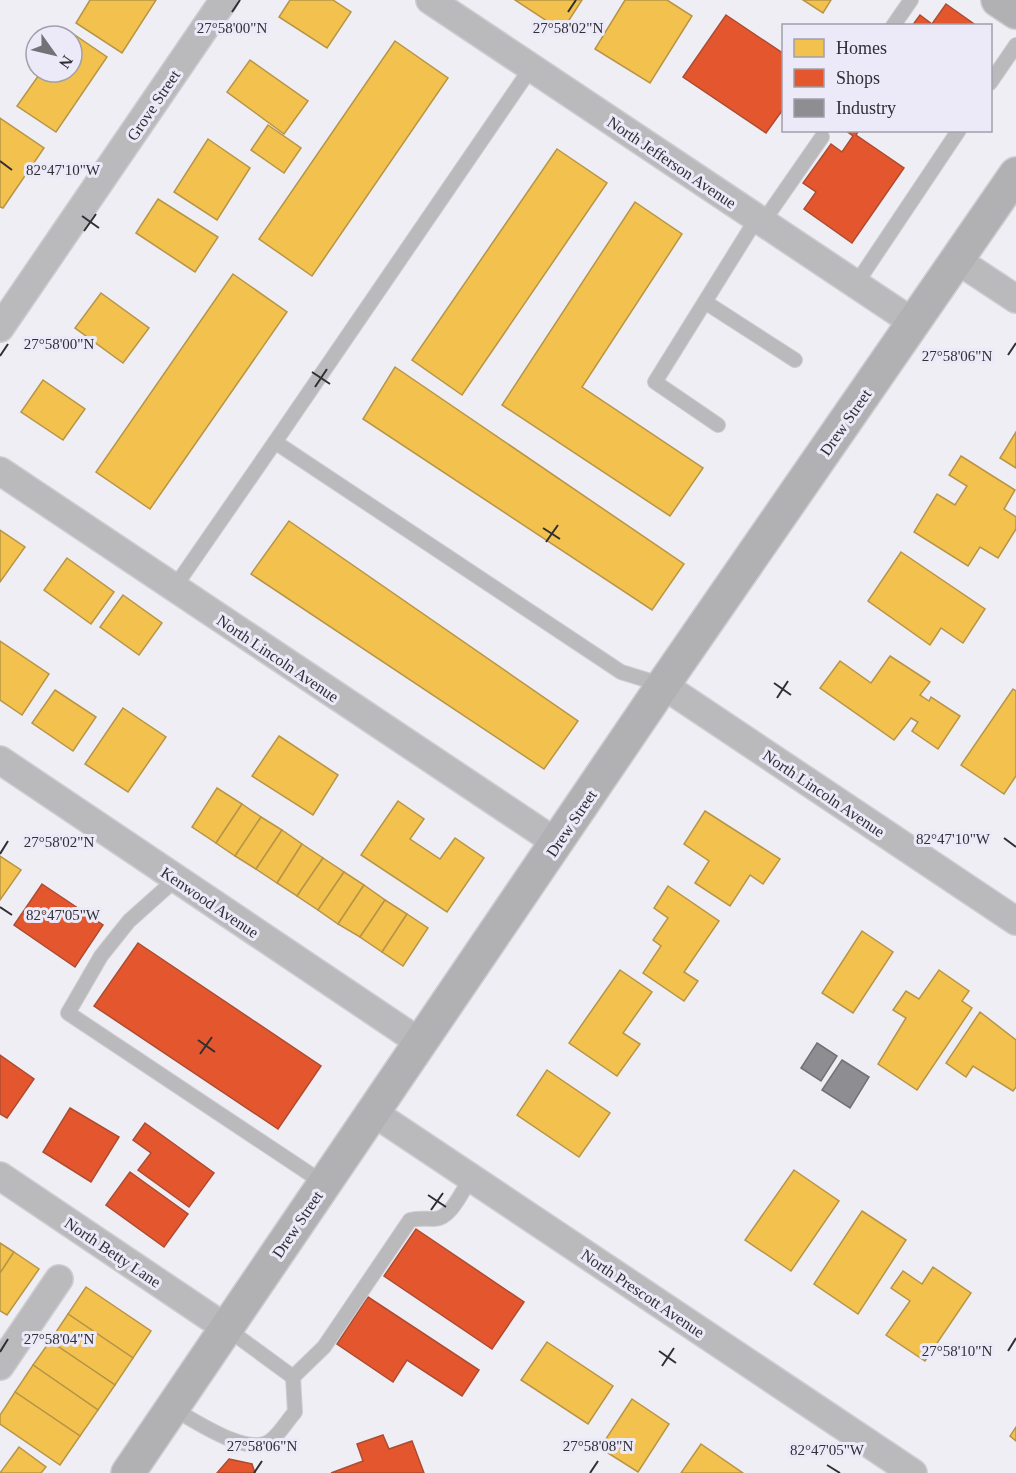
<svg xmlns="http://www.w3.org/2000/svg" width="1016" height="1473" font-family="Georgia,serif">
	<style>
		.homes { fill: #f2c14e; stroke: #b89546; stroke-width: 1.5 }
		.shops { fill: #e4572e; stroke: #ae4b30; stroke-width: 1.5 }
		.industry { fill: #8d8d92; stroke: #717176; stroke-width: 1.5 }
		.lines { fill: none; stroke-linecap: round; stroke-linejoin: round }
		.service-casing { stroke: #cdccd1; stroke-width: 16 }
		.minor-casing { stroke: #cdccd1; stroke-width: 30 }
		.secondary-casing { stroke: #cdccd1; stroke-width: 36 }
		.service { stroke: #bababd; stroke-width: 14 }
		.minor { stroke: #bababd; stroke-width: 27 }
		.secondary { stroke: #b1b1b3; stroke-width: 33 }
		.ticks { fill: none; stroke: #302f34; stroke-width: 2 }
		.labels { text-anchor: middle; stroke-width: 6; stroke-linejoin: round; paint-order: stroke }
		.street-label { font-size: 16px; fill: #302f34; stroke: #eceaf8 }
		.ticks-label { font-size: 15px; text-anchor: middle; fill: #302f34; stroke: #eceaf8; stroke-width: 6; stroke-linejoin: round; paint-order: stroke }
	</style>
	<rect width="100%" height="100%" fill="#eeeef4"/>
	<g class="homes">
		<polygon points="90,0 156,0 122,53 76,23"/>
		<polygon points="290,0 333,0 351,12 327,48 279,17"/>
		<polygon points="515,0 582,0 562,31"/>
		<polygon points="625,0 667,0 692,16 650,83 595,49"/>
		<polygon points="803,0 831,0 823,13"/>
		<polygon points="69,31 107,57 56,132 17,106 41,72 72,72 72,36 66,36"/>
		<polygon points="395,41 448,78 312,276 259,239"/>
		<polygon points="250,60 308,101 284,134 227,92"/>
		<polygon points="0,118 44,148 3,208 0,207"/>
		<polygon points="268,125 301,148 284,173 251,150"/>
		<polygon points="208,139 250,168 217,220 174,192"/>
		<polygon points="557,149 607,183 462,395 412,360"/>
		<polygon points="158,199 218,237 195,272 136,233"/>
		<polygon points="635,202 682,234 582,387 703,468 670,516 502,405"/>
		<polygon points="233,274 287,312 150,509 96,472"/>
		<polygon points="101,293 149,328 123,363 75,328"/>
		<polygon points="395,367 684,564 652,610 363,419"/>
		<polygon points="43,380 85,409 63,440 21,412"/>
		<polygon points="1016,432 1016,468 1000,458"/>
		<polygon points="961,456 1015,490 1004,509 1016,517 1016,529 998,558 980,547 968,566 914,532 937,494 955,505 967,486 949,475"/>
		<polygon points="289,521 578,721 544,769 251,574"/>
		<polygon points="0,530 25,547 0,582"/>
		<polygon points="901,552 985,609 963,643 941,628 930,645 868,601"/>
		<polygon points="67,558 114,592 91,624 44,590"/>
		<polygon points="123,595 162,623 139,655 100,627"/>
		<polygon points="0,641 49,674 22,715 0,700"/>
		<polygon points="890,656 930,682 920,695 929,701 931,697 960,716 938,749 912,731 918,722 911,718 894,740 820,688 840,661 871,683"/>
		<polygon points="1013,689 1016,691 1016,776 1004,794 961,765"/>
		<polygon points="55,690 96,717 73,751 32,723"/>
		<polygon points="123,708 166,737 128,792 85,764"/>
		<polygon points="279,736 338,775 313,815 252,776"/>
		<polygon points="217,788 242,804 216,843 192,827"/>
		<polygon points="398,801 424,819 410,839 440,859 455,838 484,858 447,912 361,855"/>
		<polygon points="242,804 261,817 235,856 216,843"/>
		<polygon points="705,811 780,859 763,884 750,875 730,906 695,883 709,861 684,844"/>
		<polygon points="261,817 282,830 256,869 235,856"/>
		<polygon points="282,830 302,844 277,883 256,869"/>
		<polygon points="302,844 323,858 297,896 277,883"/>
		<polygon points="0,856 21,870 0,900"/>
		<polygon points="323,858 344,872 318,910 297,896"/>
		<polygon points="344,872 364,885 338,924 318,910"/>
		<polygon points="364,885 385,900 360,937 338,924"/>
		<polygon points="668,886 719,921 684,972 698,981 684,1001 643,973 661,946 653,940 668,918 654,908"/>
		<polygon points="385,900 407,914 382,952 360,937"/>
		<polygon points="407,914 428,928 403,966 382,952"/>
		<polygon points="862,931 893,952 853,1013 822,993"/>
		<polygon points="620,970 652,992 623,1033 640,1044 617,1076 569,1043"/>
		<polygon points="939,970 969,991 962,1001 972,1008 917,1090 878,1064 906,1018 893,1010 906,991 919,999"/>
		<polygon points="980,1012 1016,1040 1016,1087 1013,1091 973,1066 966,1077 946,1063"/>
		<polygon points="547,1070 610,1113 579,1157 517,1115"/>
		<polygon points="794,1170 839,1201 791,1271 745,1240"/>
		<polygon points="862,1211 906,1240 858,1314 814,1284"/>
		<polygon points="0,1243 14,1252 0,1273"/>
		<polygon points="14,1252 39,1269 7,1315 0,1311 0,1273"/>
		<polygon points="933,1267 971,1293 925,1361 886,1335 910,1301 891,1288 903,1271 922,1284"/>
		<polygon points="86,1287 151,1331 133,1358 68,1314"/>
		<polygon points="68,1314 133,1358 115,1385 50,1341"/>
		<polygon points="50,1341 115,1385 98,1410 33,1365"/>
		<polygon points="547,1342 613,1386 588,1424 521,1380"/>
		<polygon points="33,1365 98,1410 80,1436 15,1392"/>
		<polygon points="15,1392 80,1436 60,1465 0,1424 0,1415"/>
		<polygon points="632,1399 669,1424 638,1472 600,1448"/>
		<polygon points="1016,1427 1016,1441 1010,1436"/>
		<polygon points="701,1444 743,1473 681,1473"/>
		<polygon points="19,1447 46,1467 41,1473 0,1473"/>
	</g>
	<g class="shops">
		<polygon points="946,4 977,26 912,26 920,15 932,24"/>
		<polygon points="726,15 784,54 784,108 766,133 683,77"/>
		<polygon points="845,130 859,130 856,135 904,168 852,243 804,209 816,192 803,183 831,144 842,152 853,136"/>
		<polygon points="42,884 103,925 75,967 14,925"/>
		<polygon points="138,943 321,1066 278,1129 94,1006"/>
		<polygon points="0,1055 34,1079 7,1118 0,1114"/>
		<polygon points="70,1108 119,1137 91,1182 43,1152"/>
		<polygon points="145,1123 214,1173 189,1207 138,1170 151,1153 133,1140"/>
		<polygon points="130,1172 188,1214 164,1247 106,1205"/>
		<polygon points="416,1229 524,1302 492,1349 384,1276"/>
		<polygon points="368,1297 479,1370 462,1396 407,1360 393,1382 337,1344"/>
		<polygon points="383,1435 389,1449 412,1441 424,1473 331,1473 363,1461 357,1444"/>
		<polygon points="229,1459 252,1464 255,1473 217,1473"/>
	</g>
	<g class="industry">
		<polygon points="817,1043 837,1056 821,1081 801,1068"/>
		<polygon points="842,1060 869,1077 850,1108 822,1090"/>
	</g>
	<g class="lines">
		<defs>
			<g id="service">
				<polyline points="893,26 911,0"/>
				<polyline points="531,68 275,442 621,672 663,685"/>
				<polyline points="990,83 1016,45"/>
				<polyline points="763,222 822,137"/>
				<polyline points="856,284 959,130"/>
				<polyline points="705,302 795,360"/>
				<polyline points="718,425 655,382 757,218"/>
				<polyline points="174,588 275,442"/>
				<polyline points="176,879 129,921 101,956 68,1013 325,1184"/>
				<path d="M 226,1328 L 293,1377 L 324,1347 L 410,1220 C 419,1218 425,1219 434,1219 C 451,1219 462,1191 471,1178"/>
				<path d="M 172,1408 C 194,1420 247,1457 270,1441 C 279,1435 287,1421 295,1412 L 293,1377"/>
			</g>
			<g id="minor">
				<polyline points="430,0 914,323"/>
				<polyline points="957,260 1016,299"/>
				<polyline points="0,328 224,0"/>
				<polyline points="0,471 557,843"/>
				<polyline points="663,685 1016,921"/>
				<polyline points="0,760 421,1043"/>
				<polyline points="374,1113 913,1473"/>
				<polyline points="0,1176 226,1328"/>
				<polyline points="0,1366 59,1279"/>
			</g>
			<g id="secondary">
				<polyline points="998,0 1016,12"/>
				<polyline points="128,1473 663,685 1016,174"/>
			</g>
		</defs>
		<use href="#service" class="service-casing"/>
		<use href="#minor" class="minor-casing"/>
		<use href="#secondary" class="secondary-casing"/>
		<use href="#service" class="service"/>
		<use href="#minor" class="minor"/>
		<use href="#secondary" class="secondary"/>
	</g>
	<path class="ticks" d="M 232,12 L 240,0M 568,12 L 576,0M 0,161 L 12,170M 82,216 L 99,228M 84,231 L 96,214M 1008,355 L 1016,343M 0,356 L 8,344M 312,372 L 330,384M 315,387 L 327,369M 543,528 L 560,539M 546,542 L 558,525M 774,683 L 791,695M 777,698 L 788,681M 1004,838 L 1016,847M 0,854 L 8,841M 0,907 L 12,915M 198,1040 L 215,1052M 200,1054 L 212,1037M 428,1195 L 446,1207M 431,1210 L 443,1193M 659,1351 L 676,1363M 1008,1351 L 1016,1338M 0,1352 L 8,1339M 662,1366 L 674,1348M 827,1465 L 840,1473M 254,1473 L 262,1461M 590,1473 L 598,1461"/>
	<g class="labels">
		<g class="street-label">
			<text transform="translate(153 105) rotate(-56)" y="6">Grove Street</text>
			<text transform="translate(672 162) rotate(34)" y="6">North Jefferson Avenue</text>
			<text transform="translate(845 422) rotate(-55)" y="6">Drew Street</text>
			<text transform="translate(278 658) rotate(34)" y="6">North Lincoln Avenue</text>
			<text transform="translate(824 793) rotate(34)" y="6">North Lincoln Avenue</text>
			<text transform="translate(571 823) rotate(-56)" y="6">Drew Street</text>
			<text transform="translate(210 902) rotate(34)" y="6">Kenwood Avenue</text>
			<text transform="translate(297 1224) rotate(-56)" y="6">Drew Street</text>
			<text transform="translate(113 1252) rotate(34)" y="6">North Betty Lane</text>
			<text transform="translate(643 1293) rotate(34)" y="6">North Prescott Avenue</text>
		</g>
	</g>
	<g class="ticks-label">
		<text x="232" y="33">27°58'00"N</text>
		<text x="568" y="33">27°58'02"N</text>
		<text x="63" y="175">82°47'10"W</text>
		<text x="59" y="349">27°58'00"N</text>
		<text x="957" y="361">27°58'06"N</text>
		<text x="953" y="844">82°47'10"W</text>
		<text x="59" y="847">27°58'02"N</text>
		<text x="63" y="920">82°47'05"W</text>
		<text x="59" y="1344">27°58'04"N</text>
		<text x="957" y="1356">27°58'10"N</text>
		<text x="262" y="1451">27°58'06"N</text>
		<text x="598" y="1451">27°58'08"N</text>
		<text x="827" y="1455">82°47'05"W</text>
	</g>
	<rect x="782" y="24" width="210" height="108" fill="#eceaf8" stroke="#a19faa" stroke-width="1.5"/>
	<rect x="794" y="39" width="30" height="18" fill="#f2c14e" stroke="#a19faa" stroke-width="1.5"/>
	<text x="836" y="54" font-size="18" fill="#302f34">Homes</text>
	<rect x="794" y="69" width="30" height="18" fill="#e4572e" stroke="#a19faa" stroke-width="1.5"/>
	<text x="836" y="84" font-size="18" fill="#302f34">Shops</text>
	<rect x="794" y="99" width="30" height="18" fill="#8d8d92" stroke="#a19faa" stroke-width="1.5"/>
	<text x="836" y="114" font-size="18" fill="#302f34">Industry</text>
	<g transform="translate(54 54) rotate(124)"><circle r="28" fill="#eceaf8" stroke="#a19faa" stroke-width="1.5"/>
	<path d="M0-4.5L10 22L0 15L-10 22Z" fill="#727277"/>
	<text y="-9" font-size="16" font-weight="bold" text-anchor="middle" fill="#302f34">N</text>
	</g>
</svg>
